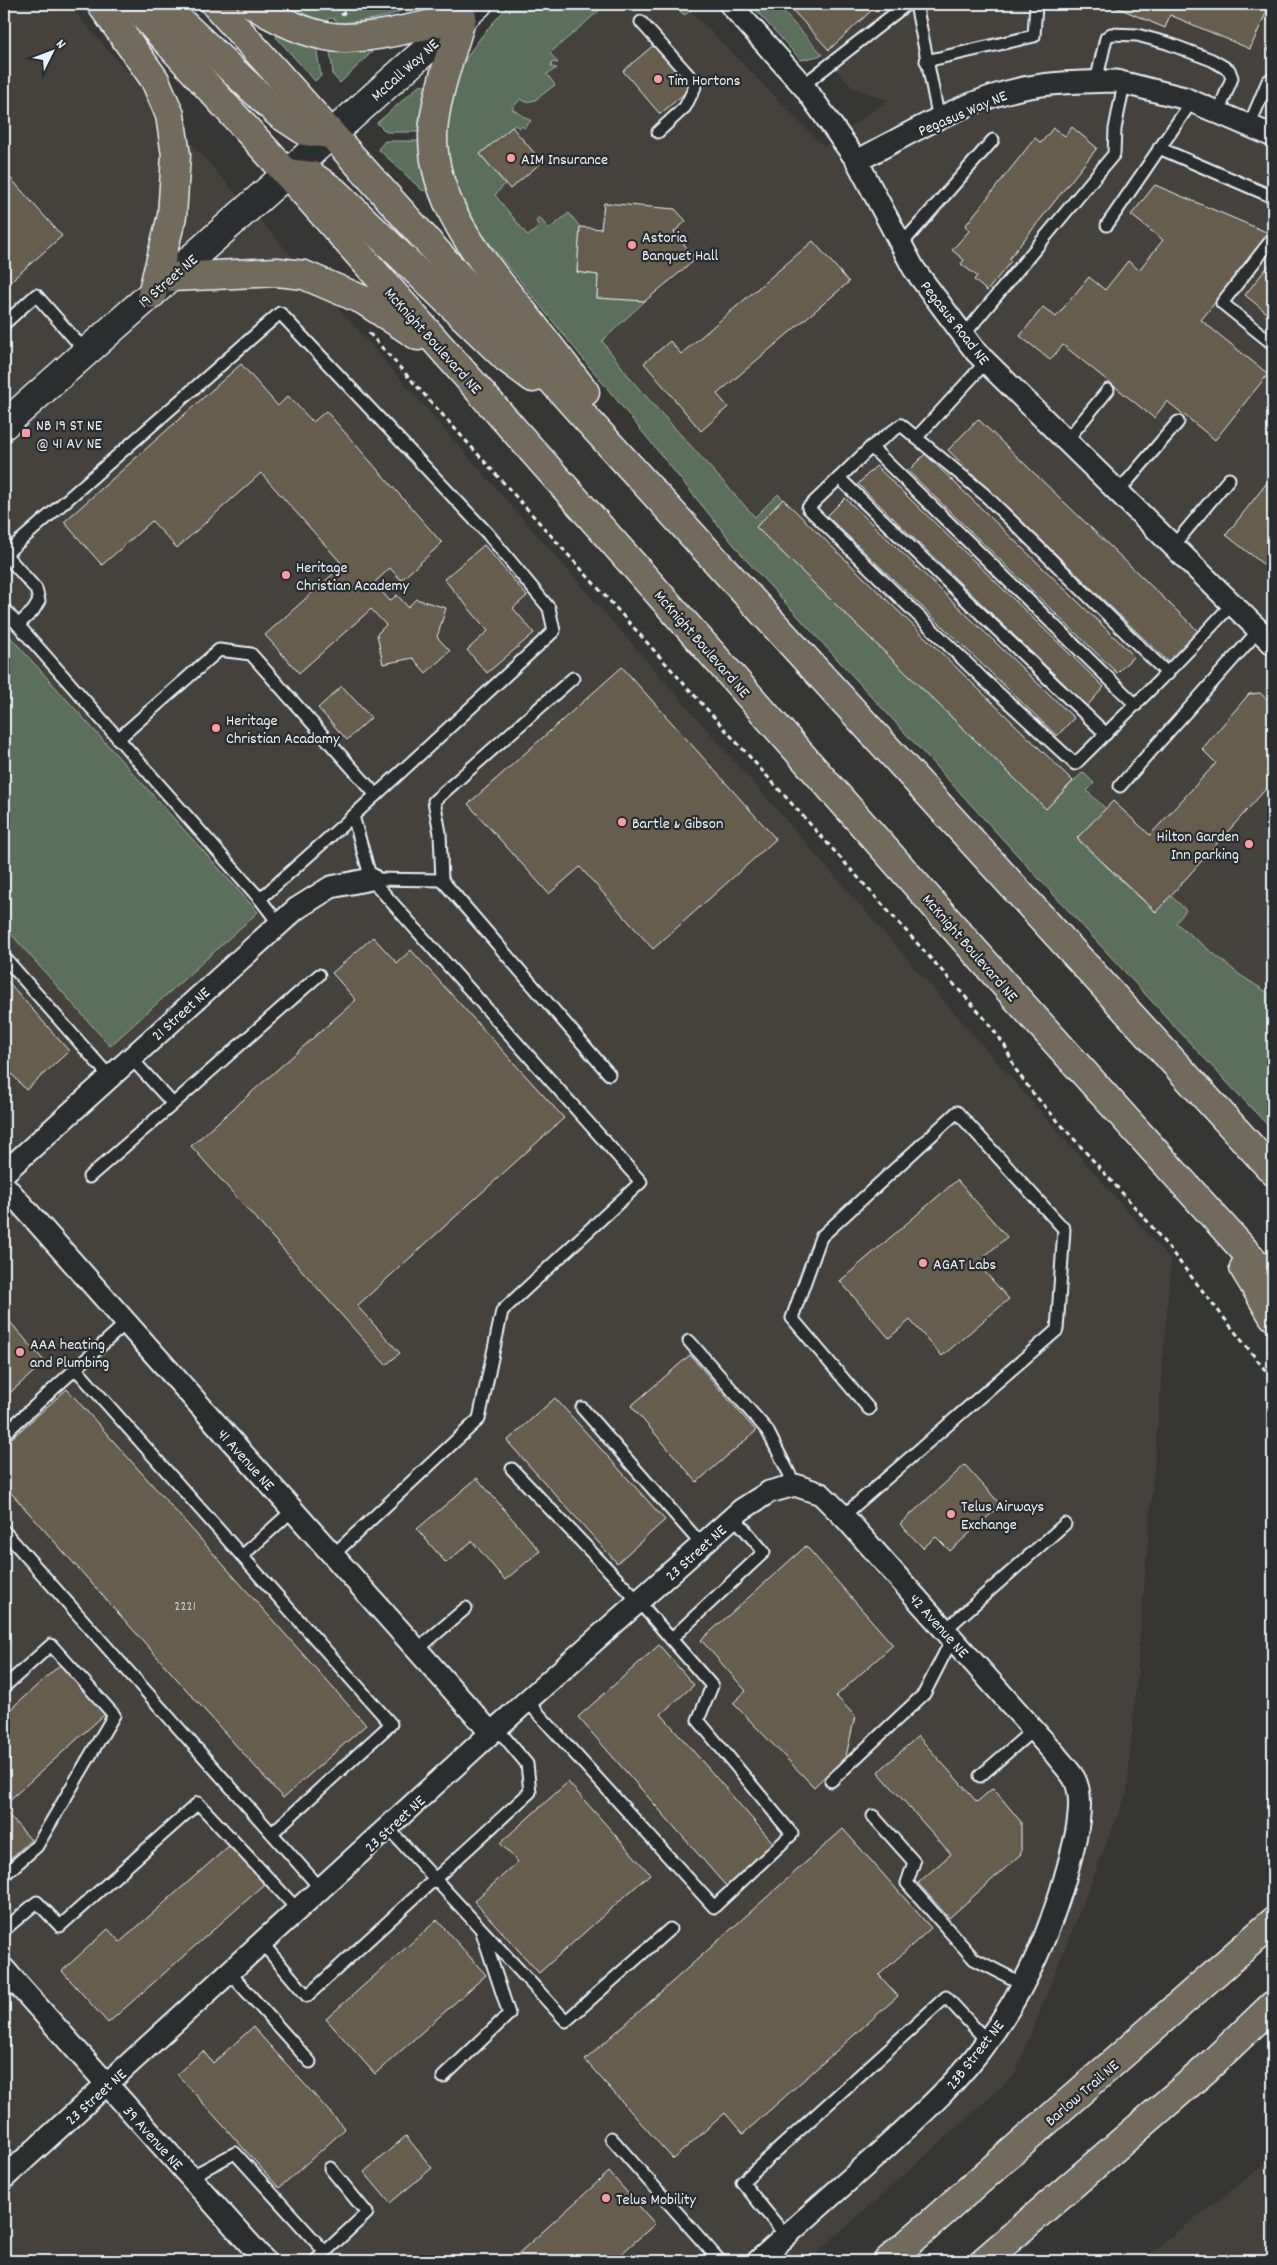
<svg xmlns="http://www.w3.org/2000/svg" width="1277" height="2265" font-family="Dekko,sans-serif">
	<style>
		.built { fill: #44423c }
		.green { fill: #5a705c; stroke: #a1b0aa }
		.building { fill: #665d4e; stroke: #e8f1f8 }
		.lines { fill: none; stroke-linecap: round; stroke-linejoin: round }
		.lane-casing { stroke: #e8f1f8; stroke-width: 15 }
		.street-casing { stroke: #e8f1f8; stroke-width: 25 }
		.secondary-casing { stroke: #e8f1f8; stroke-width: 31 }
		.primary-casing { stroke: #e8f1f8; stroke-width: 31 }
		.path { stroke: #e8f1f8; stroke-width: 3; stroke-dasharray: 5 4; stroke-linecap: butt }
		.lane { stroke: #2a2d2e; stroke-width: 11 }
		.street { stroke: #2a2d2e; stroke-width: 21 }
		.secondary { stroke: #2a2d2e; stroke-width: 28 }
		.primary { stroke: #726b5a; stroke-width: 28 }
		.poi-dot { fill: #ff9aa2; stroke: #2a2d2e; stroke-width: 2 }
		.labels { text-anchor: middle; stroke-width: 4.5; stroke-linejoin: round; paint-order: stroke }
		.number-label { font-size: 14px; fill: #c8ccce }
		.street-label { font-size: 16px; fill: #e8f1f8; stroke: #2a2d2e }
		.poi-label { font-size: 16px; fill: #e8f1f8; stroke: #2a2d2e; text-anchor: start }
	</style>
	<rect width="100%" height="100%" fill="#363734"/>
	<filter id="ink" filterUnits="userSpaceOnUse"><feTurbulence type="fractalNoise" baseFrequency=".02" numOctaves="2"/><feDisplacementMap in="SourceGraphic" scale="10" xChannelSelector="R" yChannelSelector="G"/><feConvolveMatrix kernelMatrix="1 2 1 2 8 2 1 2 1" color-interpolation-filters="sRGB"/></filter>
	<g filter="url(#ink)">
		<g class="built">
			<polygon points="4,4 67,4 356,328 1171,1261 1127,1792 1014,2076 808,2261 4,2261"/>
			<polygon points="586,4 684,4 824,147 887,100 853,88 776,4 1273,4 1273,1015 1150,922 807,591 599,348 477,189 463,117"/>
			<polygon points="1273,2158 1273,2261 1140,2261"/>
		</g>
		<g class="green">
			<path d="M 272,4 L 412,4 C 393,19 362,21 339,23 L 334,19 L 330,18 L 325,22 L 312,20 Z"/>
			<path d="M 510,4 L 607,4 L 550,53 L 558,63 L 552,62 L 551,67 L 557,68 L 547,74 L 555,85 L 535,100 L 526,102 L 520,99 L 512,109 L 531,121 L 524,128 L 522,126 L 519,128 L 515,125 L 480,154 L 505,184 L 495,195 L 528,236 L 539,227 L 536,221 L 539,217 L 549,229 L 569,213 L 580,227 L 577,272 L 598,275 L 597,298 L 645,301 L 602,341 L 634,383 L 755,517 L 778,494 L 783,499 L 756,527 L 1046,809 L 1083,772 L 1094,783 L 1087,791 L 1106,809 L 1077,839 L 1155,912 L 1170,895 L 1186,910 L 1176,923 L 1240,975 L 1273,996 L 1273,1131 L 1190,1043 L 747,561 L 478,229 C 462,200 450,175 444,143 L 448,137 L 444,129 C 448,113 450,95 456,79 C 467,50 490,26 510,4 Z"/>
			<polygon points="669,4 693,4 692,9 685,15"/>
			<polygon points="750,4 776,4 823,55 801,60"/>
			<polygon points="280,31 316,46 321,76 315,81 276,37"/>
			<polygon points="329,45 367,45 372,52 340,83 331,73 333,72"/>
			<polygon points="421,84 429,89 422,129 419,132 386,132 377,123"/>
			<polygon points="385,141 419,141 422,143 430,187 423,191 378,149"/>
			<polygon points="4,630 258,912 110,1046 4,926"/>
		</g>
		<g class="building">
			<polygon points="787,4 869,4 873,9 829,50"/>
			<polygon points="1109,4 1270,4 1250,49 1170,15 1165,28"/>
			<polygon points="1273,39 1273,52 1268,50"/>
			<polygon points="655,44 692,87 660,114 623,71"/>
			<polygon points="512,127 542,162 510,189 480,154"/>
			<polygon points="1072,127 1097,148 1009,259 1011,261 987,291 974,280 977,276 961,264 964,260 952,250 970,230 965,226 1035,138 1041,143 1053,128 1065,136"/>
			<polygon points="5,172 62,236 4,287 4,173"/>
			<polygon points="1155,185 1271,234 1201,320 1268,374 1215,440 1167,401 1154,418 1063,345 1050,360 1020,336 1043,307 1056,317 1089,277 1105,290 1128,261 1139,270 1163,240 1131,215"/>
			<polygon points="604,203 675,209 686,221 674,232 696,259 645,301 597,298 598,275 577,272 580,227 601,229"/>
			<polygon points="813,241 849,282 717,394 728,407 701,431 644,363 670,341 681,354"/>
			<polygon points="1273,260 1273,318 1245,295"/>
			<polygon points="241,364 278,406 288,396 313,422 326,411 442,543 401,580 390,568 374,583 390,601 397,595 408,607 416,599 446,608 437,637 450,651 426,673 413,658 383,664 377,634 386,625 371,609 299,673 265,635 343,565 261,473 177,548 152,521 102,565 64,522"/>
			<polygon points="978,419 1199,632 1169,663 948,450"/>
			<polygon points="925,454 1134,656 1117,673 908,471"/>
			<polygon points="876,466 1104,687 1087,706 858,484"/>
			<polygon points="1273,475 1273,572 1226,535"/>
			<polygon points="845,498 1074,718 1057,736 827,516"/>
			<polygon points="783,499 1073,781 1046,809 756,527"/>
			<polygon points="484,545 527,596 513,608 534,633 487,673 467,650 488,631 444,579"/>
			<polygon points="622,667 776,839 653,949 580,867 549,894 468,804"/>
			<polygon points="342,686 371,718 347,740 318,708"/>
			<polygon points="1260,693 1273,705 1273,781 1156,912 1077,838 1113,801 1150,835 1216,763 1202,749 1249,694"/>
			<polygon points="373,937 397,963 411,950 564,1118 357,1306 400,1353 386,1365 191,1146 356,1000 332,973"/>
			<polygon points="4,977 69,1051 26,1090 4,1065"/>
			<polygon points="957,1180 1007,1237 986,1255 984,1271 1009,1299 942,1356 910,1320 889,1338 840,1281"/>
			<polygon points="4,1315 45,1362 4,1398"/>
			<polygon points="690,1355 756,1431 697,1482 631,1406"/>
			<polygon points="67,1389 366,1725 283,1798 4,1485 4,1445"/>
			<polygon points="555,1398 665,1520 617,1563 507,1441"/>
			<polygon points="965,1465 1001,1505 950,1551 936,1537 923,1548 900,1524"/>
			<polygon points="477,1478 540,1551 505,1580 472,1541 446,1563 417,1529"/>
			<polygon points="806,1546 893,1645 836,1696 855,1716 846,1756 814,1787 733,1703 746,1691 701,1640"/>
			<polygon points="659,1645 694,1685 661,1714 774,1844 726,1886 578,1717"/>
			<polygon points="61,1664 105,1714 4,1805 4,1715"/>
			<polygon points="918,1736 977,1802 993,1788 1021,1822 1021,1854 949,1918 918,1883 951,1854 878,1772"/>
			<polygon points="568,1782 650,1874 539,1973 474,1901 518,1862 500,1843"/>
			<polygon points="4,1810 31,1840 4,1864"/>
			<polygon points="843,1829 931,1928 879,1975 898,1996 743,2134 725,2113 673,2159 585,2060"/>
			<polygon points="230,1845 265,1884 108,2023 62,1971 108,1929 120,1942"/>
			<polygon points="437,1920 486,1975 375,2074 326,2019"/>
			<polygon points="253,2027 345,2129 279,2188 177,2074 203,2051 213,2063"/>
			<polygon points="406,2136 432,2168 390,2203 364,2172"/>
			<polygon points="609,2172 655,2224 613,2261 510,2261"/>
		</g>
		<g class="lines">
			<defs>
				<g id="lane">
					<polyline points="916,4 939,120"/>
					<polyline points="641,22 692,79 695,87 685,107 658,132"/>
					<polyline points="926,61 1034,36 1036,4"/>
					<polyline points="1096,82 1106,38 1111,34 1137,35 1167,43 1212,60 1229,70 1232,78 1218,113"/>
					<polyline points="802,86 907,4"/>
					<polyline points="1249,126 1268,81 1273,78"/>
					<polyline points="1159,148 1273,197"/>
					<polyline points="1107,225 1192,101"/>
					<polyline points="1273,238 1222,303 1273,344"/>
					<polyline points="901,245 993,140"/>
					<polyline points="4,324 36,295 86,352"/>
					<polyline points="963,336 1114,154 1115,129 1124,83"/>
					<polyline points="916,438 986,362"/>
					<polyline points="1066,441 1108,390"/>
					<polyline points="871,447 1136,705"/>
					<polyline points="839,478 1106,734"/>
					<polyline points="1118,492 1178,422"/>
					<polyline points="1173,546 1229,479"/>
					<polyline points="5,554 36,589 39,601 33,611 18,625"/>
					<polyline points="4,555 280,313 488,534 549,608 554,631 353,816 371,879 641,1182 502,1311 479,1419 333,1555"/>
					<polyline points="4,609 260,899 353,816"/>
					<path d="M 1168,674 L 984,494 L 901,425 L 871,447 L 808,508 L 982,678 L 1075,764 C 1129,711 1182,659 1232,604"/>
					<polyline points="118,739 219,650 251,654 376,795"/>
					<polyline points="1120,786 1259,630"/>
					<polyline points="371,879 442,880 440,833 434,801 573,678"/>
					<polyline points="442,880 609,1074"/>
					<polyline points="260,899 279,924"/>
					<polyline points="4,957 110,1077"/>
					<polyline points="173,1104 319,975"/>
					<polyline points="89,1177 173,1104 131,1058"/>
					<polyline points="689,1341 767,1430 795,1485"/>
					<polyline points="76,1369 391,1724 272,1833"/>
					<polyline points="582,1408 702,1545"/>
					<polyline points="4,1434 126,1323"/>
					<polyline points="512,1469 639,1602 671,1639 764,1552 734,1517"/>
					<polyline points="843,1516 1057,1330 1064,1229 957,1112 821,1237 792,1318 869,1409"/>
					<polyline points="4,1531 321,1889"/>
					<polyline points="242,1556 293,1510"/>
					<polyline points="945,1630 1065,1524"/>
					<polyline points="418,1649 466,1608"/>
					<polyline points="4,1687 51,1645 114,1715 37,1846 4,1875"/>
					<polyline points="527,1701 714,1907 792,1834 698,1720 712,1686 671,1639"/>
					<polyline points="980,1776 1033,1730"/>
					<polyline points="831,1781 924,1694 952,1639"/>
					<polyline points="873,1816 914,1862 907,1883 974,1959 1023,1984"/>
					<polyline points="388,1828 566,2021 670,1929"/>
					<polyline points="4,1930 37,1902 60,1926 198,1803 298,1910"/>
					<polyline points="262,1943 307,1996 530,1792 527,1764 497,1728"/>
					<polyline points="230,1973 310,2062"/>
					<polyline points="443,2077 509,2014 482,1932"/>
					<polyline points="611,2138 720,2261"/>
					<polyline points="190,2177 235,2153 325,2252 315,2261"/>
					<polyline points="786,2236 742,2182 946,1997 987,2041"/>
					<polyline points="325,2252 367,2213 330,2168"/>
				</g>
				<g id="street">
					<polyline points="730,4 805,88 857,161 914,269 976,352 1273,644"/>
					<path d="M 857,161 C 905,136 954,106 1007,92 C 1042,82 1080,82 1117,81 L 1124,83 L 1184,98 L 1273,136"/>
					<polyline points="4,1173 296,909 331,887 371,879"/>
					<polyline points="4,1185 491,1733"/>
					<polyline points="4,1969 265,2261"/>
					<path d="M 4,2178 L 491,1733 L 741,1510 L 769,1492 L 795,1485 L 821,1494 L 847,1520 L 1055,1754 C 1061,1762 1069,1770 1074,1778 C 1088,1803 1072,1852 1065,1878 C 1048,1937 1024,1992 987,2041 C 955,2086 914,2121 874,2158 C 835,2192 796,2227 758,2261"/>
				</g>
				<polyline id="secondary" points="4,425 478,4"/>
				<g id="primary">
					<polyline points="101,4 155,80 170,115 176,155 172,216 152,294"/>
					<polyline points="133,4 309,198 1011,992 1273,1282"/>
					<polyline points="162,4 279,114 305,131 331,134"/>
					<polyline points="215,4 581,413 1273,1171"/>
					<path d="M 252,4 C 279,21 312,38 345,38 C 384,37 424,25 462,17 C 452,52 434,99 433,135 C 432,203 482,261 522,311 C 543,338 564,365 585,392"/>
					<polyline points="286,173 312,176 335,192 506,358 533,378"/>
					<polyline points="172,277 277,272 304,275 363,300 418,336"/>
					<polyline points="1244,1268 1273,1316"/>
					<polyline points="888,2261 1273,1922"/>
					<polyline points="984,2261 1205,2070 1273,2005"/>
				</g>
			</defs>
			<use href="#lane" class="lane-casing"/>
			<use href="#street" class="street-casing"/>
			<use href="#secondary" class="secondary-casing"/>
			<use href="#primary" class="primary-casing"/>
			<g class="path">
				<polyline points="72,4 78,11"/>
				<polyline points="341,15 356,4"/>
				<polyline points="369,333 987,1021 1005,1046 1016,1070 1032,1092 1149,1223 1273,1380"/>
			</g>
			<use href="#lane" class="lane"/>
			<use href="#street" class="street"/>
			<use href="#secondary" class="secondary"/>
			<use href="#primary" class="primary"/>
		</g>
	</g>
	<g class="poi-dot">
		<circle cx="658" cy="79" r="5"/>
		<circle cx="511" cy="158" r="5"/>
		<circle cx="632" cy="245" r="5"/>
		<rect x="21" y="428" width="10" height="10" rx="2.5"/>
		<circle cx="286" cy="575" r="5"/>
		<circle cx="216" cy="728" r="5"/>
		<circle cx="622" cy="822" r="5"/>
		<circle cx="1249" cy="844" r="5"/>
		<circle cx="923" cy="1263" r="5"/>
		<circle cx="20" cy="1352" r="5"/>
		<circle cx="951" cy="1514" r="5"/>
		<circle cx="606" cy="2198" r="5"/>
	</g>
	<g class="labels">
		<g class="number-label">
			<text x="185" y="1610">2221</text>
		</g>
		<g class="street-label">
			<text transform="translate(404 69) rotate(-42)" y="6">McCall Way NE</text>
			<text transform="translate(962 112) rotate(-23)" y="6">Pegasus Way NE</text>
			<text transform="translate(167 280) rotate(-41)" y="6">19 Street NE</text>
			<text transform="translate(956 322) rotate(52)" y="6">Pegasus Road NE</text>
			<text transform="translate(434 340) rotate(48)" y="6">McKnight Boulevard NE</text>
			<text transform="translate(703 643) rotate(49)" y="6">McKnight Boulevard NE</text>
			<text transform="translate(971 947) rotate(49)" y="6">McKnight Boulevard NE</text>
			<text transform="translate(180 1013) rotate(-42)" y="6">21 Street NE</text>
			<text transform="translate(247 1459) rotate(48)" y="6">41 Avenue NE</text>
			<text transform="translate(695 1552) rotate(-42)" y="6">23 Street NE</text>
			<text transform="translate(940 1625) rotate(48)" y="6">42 Avenue NE</text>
			<text transform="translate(394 1823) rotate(-43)" y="6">23 Street NE</text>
			<text transform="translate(974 2054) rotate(-52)" y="6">23B Street NE</text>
			<text transform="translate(1081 2092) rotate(-41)" y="6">Barlow Trail NE</text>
			<text transform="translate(95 2096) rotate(-42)" y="6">23 Street NE</text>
			<text transform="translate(154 2137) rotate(48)" y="6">39 Avenue NE</text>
		</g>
		<g class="poi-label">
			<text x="668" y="85">Tim Hortons</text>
			<text x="521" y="164">AIM Insurance</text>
			<text x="642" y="242">Astoria<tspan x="642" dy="18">Banquet Hall</tspan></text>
			<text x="36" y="430">NB 19 ST NE<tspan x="36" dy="18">@ 41 AV NE</tspan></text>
			<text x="296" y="572">Heritage<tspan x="296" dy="18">Christian Academy</tspan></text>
			<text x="226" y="725">Heritage<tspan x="226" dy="18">Christian Acadamy</tspan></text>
			<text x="632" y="828">Bartle &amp; Gibson</text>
			<text x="1239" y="841" text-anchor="end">Hilton Garden<tspan x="1239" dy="18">Inn parking</tspan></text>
			<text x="933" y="1269">AGAT Labs</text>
			<text x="30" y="1349">AAA heating<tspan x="30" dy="18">and Plumbing</tspan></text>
			<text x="961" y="1511">Telus Airways<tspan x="961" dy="18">Exchange</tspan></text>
			<text x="616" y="2204">Telus Mobility</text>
		</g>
	</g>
	<rect width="1277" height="2265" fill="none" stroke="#2a2d2e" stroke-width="20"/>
	<rect x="10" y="10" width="1257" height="2245" fill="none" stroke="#e8f1f8" stroke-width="2" filter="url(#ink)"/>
	<g transform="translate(52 52) rotate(48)" stroke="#2a2d2e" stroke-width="4" paint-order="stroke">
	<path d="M0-4L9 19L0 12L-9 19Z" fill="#e8f1f8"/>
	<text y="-8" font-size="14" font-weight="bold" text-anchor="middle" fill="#e8f1f8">N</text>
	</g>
</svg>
